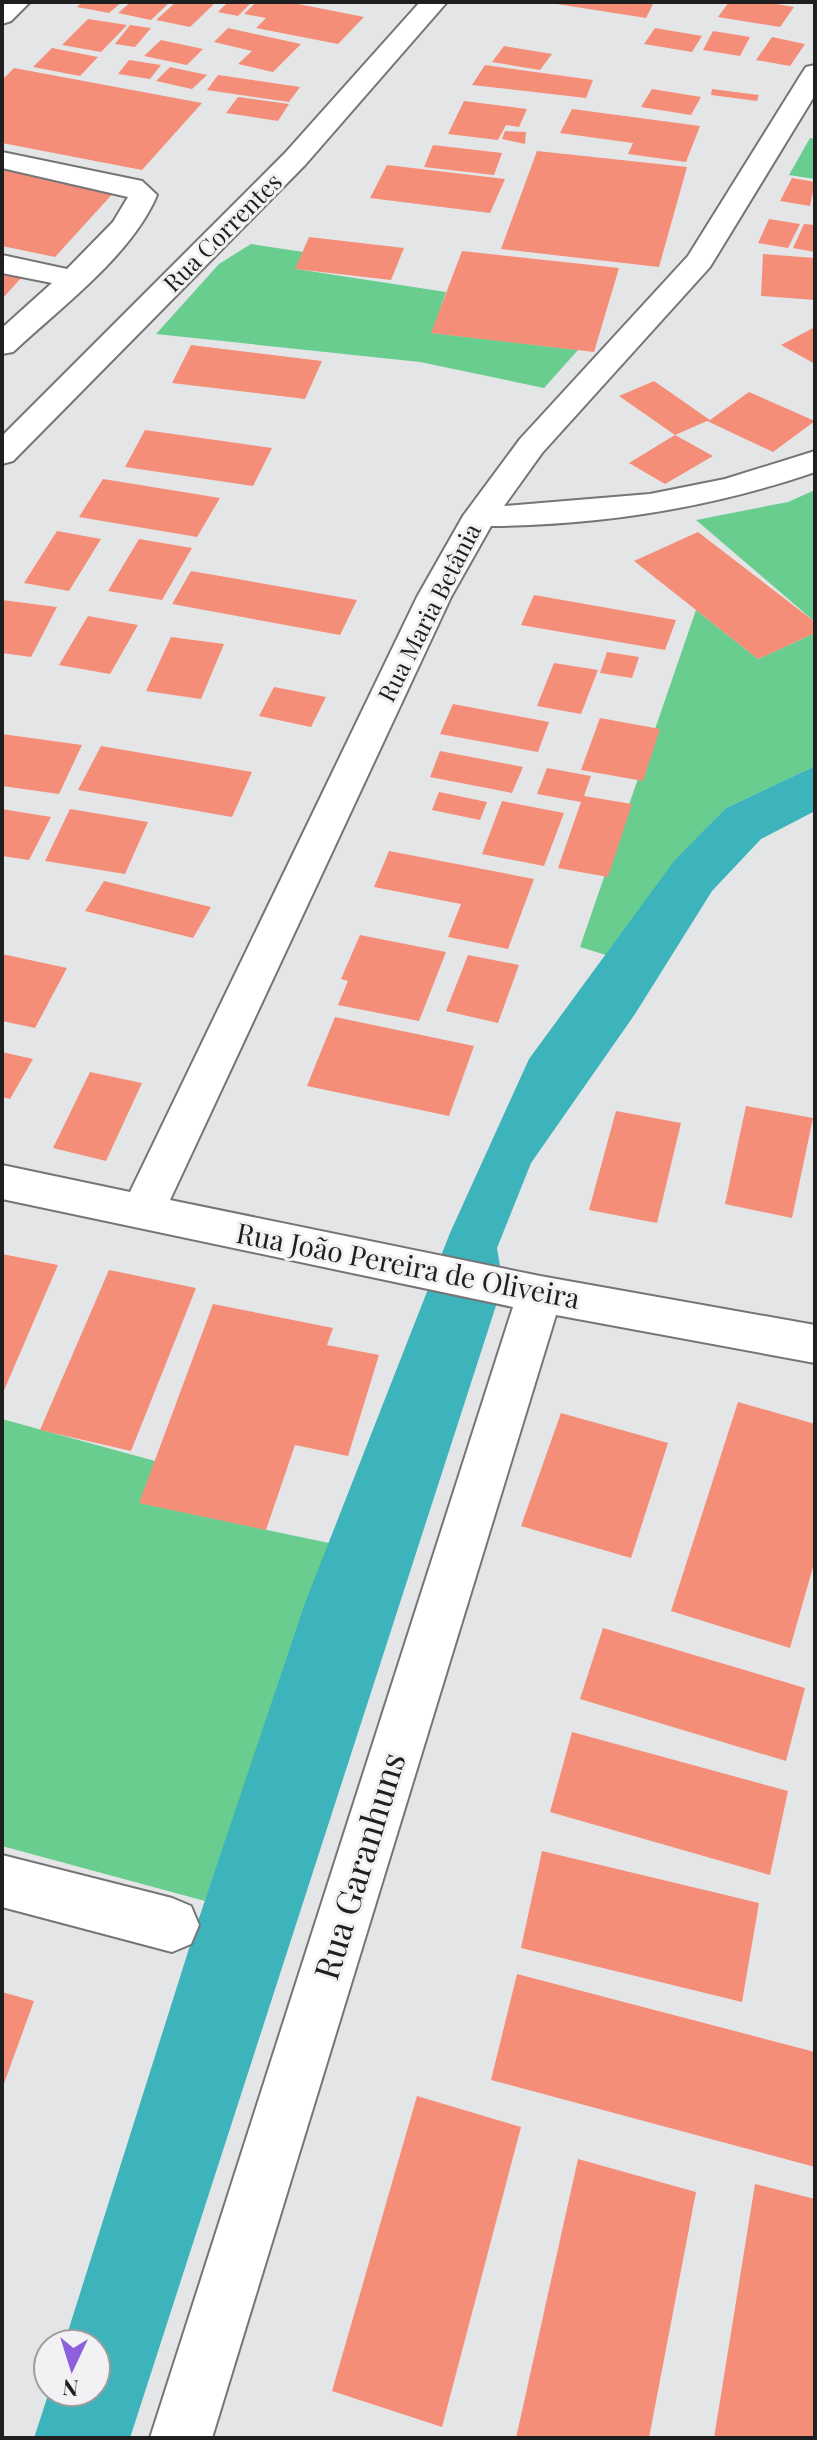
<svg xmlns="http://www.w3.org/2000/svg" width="817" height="2440" font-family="'Playfair Display',serif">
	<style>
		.forest { fill: #69cd90 }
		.water { fill: #3db3bc }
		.building { fill: #f58e78 }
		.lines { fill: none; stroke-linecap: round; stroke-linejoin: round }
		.minor-casing { stroke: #757577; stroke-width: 4 }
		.minor { fill: #fff; fill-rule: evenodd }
		.labels { text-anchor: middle; stroke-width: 6; stroke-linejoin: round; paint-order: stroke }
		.far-street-label { font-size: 24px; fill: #1f1f20; stroke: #f2f2f4 }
		.street-label { font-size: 28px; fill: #1f1f20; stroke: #f2f2f4 }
		.near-street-label { font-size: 34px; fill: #1f1f20; stroke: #f2f2f4 }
	</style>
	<rect width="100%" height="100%" fill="#e4e5e7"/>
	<g class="forest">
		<polygon points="810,138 815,139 815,179 789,175"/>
		<polygon points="251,244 303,252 296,269 446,292 432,333 578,350 544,388 420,362 156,334 219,264"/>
		<polygon points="815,490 815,622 696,520 788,502"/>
		<polygon points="696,610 758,659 815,633 815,766 726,808 674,862 606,955 580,947"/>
		<polygon points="2,1419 155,1461 140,1503 329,1543 205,1901 2,1846"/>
	</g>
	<polygon class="water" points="815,766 815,811 761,839 712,891 635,1014 531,1163 497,1248 503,1284 130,2438 34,2438 49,2392 96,2392 96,2344 64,2344 193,1936 305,1603 450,1233 529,1059 674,861 726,808"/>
	<g class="building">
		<polygon points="82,2 122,2 109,13 77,7"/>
		<polygon points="131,2 170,2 151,20 118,13"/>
		<polygon points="176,2 216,2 190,27 156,20"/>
		<polygon points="228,2 252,2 238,16 218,12"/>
		<polygon points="256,2 288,2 364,17 338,44 256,28 266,18 244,14"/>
		<polygon points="544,2 654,2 646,18"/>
		<polygon points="729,2 765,2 794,7 780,27 718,17"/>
		<polygon points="88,19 127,25 101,52 62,45"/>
		<polygon points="130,25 151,28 135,47 115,44"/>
		<polygon points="228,28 301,44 273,72 238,64 252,51 214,42"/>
		<polygon points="655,28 702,36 692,52 644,44"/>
		<polygon points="713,31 750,37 740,56 703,50"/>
		<polygon points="772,37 805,44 790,66 756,60"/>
		<polygon points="161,40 203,49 187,65 144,56"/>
		<polygon points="504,46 552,54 540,70 492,62"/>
		<polygon points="52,48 98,57 80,76 33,67"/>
		<polygon points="129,60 161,65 150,79 118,74"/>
		<polygon points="485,65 593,80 586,98 472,85"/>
		<polygon points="170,67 207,75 192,89 156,81"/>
		<polygon points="14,68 202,103 142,170 2,143 2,80"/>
		<polygon points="218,75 300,87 289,102 207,90"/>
		<polygon points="652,89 701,97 691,115 641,107"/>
		<polygon points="712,89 759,95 757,101 711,95"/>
		<polygon points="238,97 289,104 278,121 226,113"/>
		<polygon points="464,101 527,109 519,127 506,125 498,140 448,134"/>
		<polygon points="572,109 700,126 686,162 628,154 633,143 560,133"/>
		<polygon points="505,131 526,132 525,144 502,139"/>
		<polygon points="433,145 502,153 494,175 424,167"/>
		<polygon points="537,151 687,167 659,267 501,249"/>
		<polygon points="387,165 505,179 490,213 370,198"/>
		<polygon points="2,166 117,189 55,257 2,246"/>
		<polygon points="792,178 815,182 810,206 780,201"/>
		<polygon points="769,219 800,224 788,248 758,243"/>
		<polygon points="804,224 815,225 815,252 793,248"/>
		<polygon points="309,237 404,248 391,280 295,269"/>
		<polygon points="462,251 619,268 594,352 431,333"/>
		<polygon points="763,254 815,258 815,300 761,296"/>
		<polygon points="2,271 23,276 2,299"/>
		<polygon points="815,327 815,364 781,345"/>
		<polygon points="191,345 322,361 305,399 172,383"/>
		<polygon points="654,381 710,420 749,392 815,421 773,452 707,421 675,435 619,396"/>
		<polygon points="145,430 272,448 253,486 125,467"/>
		<polygon points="675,435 713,456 665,484 629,463"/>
		<polygon points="103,479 220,498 197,537 79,517"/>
		<polygon points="57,531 101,539 69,591 24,583"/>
		<polygon points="698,532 815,622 815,633 758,659 634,561"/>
		<polygon points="139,539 192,548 162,600 108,591"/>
		<polygon points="191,571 357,600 340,635 172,604"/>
		<polygon points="534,595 676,620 665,650 521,625"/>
		<polygon points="2,600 57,607 31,657 2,653"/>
		<polygon points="88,616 138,625 110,674 59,665"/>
		<polygon points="171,637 224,644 201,699 146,691"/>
		<polygon points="607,652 639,657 632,678 600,673"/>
		<polygon points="554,663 598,670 581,714 537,706"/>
		<polygon points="274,687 326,697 311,727 259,716"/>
		<polygon points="453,704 549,722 538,752 440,734"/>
		<polygon points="600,718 660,729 643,781 581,770"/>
		<polygon points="2,734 82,745 59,794 2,786"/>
		<polygon points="101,746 252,772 232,817 78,790"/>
		<polygon points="440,751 523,767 512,793 430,777"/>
		<polygon points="547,768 591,776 584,796 632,804 608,877 558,868 581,802 537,794"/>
		<polygon points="439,792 487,802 480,820 432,810"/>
		<polygon points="502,801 564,813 544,866 482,854"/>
		<polygon points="2,809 51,817 29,860 2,856"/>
		<polygon points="70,809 148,822 125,874 45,861"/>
		<polygon points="389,851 534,879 508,949 448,937 461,904 374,887"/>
		<polygon points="104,881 211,907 193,938 85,911"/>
		<polygon points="360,935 446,952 419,1021 338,1005 348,981 341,979"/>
		<polygon points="2,954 67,968 35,1028 2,1021"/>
		<polygon points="468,955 519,965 498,1023 446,1011"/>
		<polygon points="335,1017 474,1046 449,1116 307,1086"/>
		<polygon points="2,1052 33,1059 10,1099 2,1097"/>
		<polygon points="90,1072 142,1083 106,1161 53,1148"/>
		<polygon points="746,1106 813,1118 792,1218 725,1204"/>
		<polygon points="616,1111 681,1123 657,1223 589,1210"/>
		<polygon points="2,1254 58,1265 2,1395"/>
		<polygon points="109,1270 196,1288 131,1451 40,1430"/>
		<polygon points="213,1304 333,1328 327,1345 379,1355 348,1456 295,1445 266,1530 139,1503"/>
		<polygon points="738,1402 815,1424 815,1560 790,1648 671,1611"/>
		<polygon points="561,1413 668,1443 631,1558 521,1526"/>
		<polygon points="603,1628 805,1688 786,1761 580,1699"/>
		<polygon points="572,1732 788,1791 770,1875 550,1812"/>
		<polygon points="542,1851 759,1903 742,2002 521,1948"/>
		<polygon points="517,1974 815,2052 815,2167 491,2080"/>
		<polygon points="2,1992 34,2001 2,2089"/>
		<polygon points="417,2096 521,2127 442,2427 332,2391"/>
		<polygon points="578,2159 696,2192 649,2438 516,2438"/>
		<polygon points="755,2184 815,2199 815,2438 714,2438"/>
	</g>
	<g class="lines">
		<defs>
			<g id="minor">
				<polygon points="2,2 30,2 11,21 2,24"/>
				<polygon points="420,2 447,2 305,165 13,461 2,464 2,436 285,153"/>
				<path d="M 815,65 L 815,95 L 710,267 L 542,453 L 504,506 L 650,494 L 725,479 L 815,451 L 815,472 C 710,508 602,525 491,526 L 451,597 L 170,1200 L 540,1276 L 815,1325 L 815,1363 L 556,1315 L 212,2438 L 150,2438 L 513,1307 L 2,1199 L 2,1165 L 130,1192 L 417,597 L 463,516 L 520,439 L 688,256 L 802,73 L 806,67 Z"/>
				<path d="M 2,152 L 142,181 L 157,195 C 132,255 60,308 13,352 L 2,354 L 2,328 L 52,283 L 2,273 L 2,255 L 67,269 L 113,222 L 128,197 L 2,168 Z"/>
				<polygon points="2,1855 172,1898 191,1906 199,1925 191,1944 172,1952 2,1907"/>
			</g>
		</defs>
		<use href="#minor" class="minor-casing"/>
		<use href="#minor" class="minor"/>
	</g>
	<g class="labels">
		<g class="far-street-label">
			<text transform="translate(223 233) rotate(-45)" y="8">Rua Correntes</text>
			<text transform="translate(430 613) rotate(-63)" y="8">Rua Maria Betânia</text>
		</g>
		<g class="street-label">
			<text transform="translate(408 1266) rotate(11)" y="10">Rua João Pereira de Oliveira</text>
		</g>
		<g class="near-street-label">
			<text transform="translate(360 1866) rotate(-73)" y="12">Rua Garanhuns</text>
		</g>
	</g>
	<rect width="817" height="2440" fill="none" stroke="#1f1f20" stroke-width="8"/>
	<g transform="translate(72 2368) rotate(184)"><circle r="38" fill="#f2f2f4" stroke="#9e9e9f" stroke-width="2"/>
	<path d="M0-6L14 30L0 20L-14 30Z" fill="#8c61db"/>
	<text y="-12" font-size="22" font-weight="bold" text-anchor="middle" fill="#1f1f20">N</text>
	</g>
</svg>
